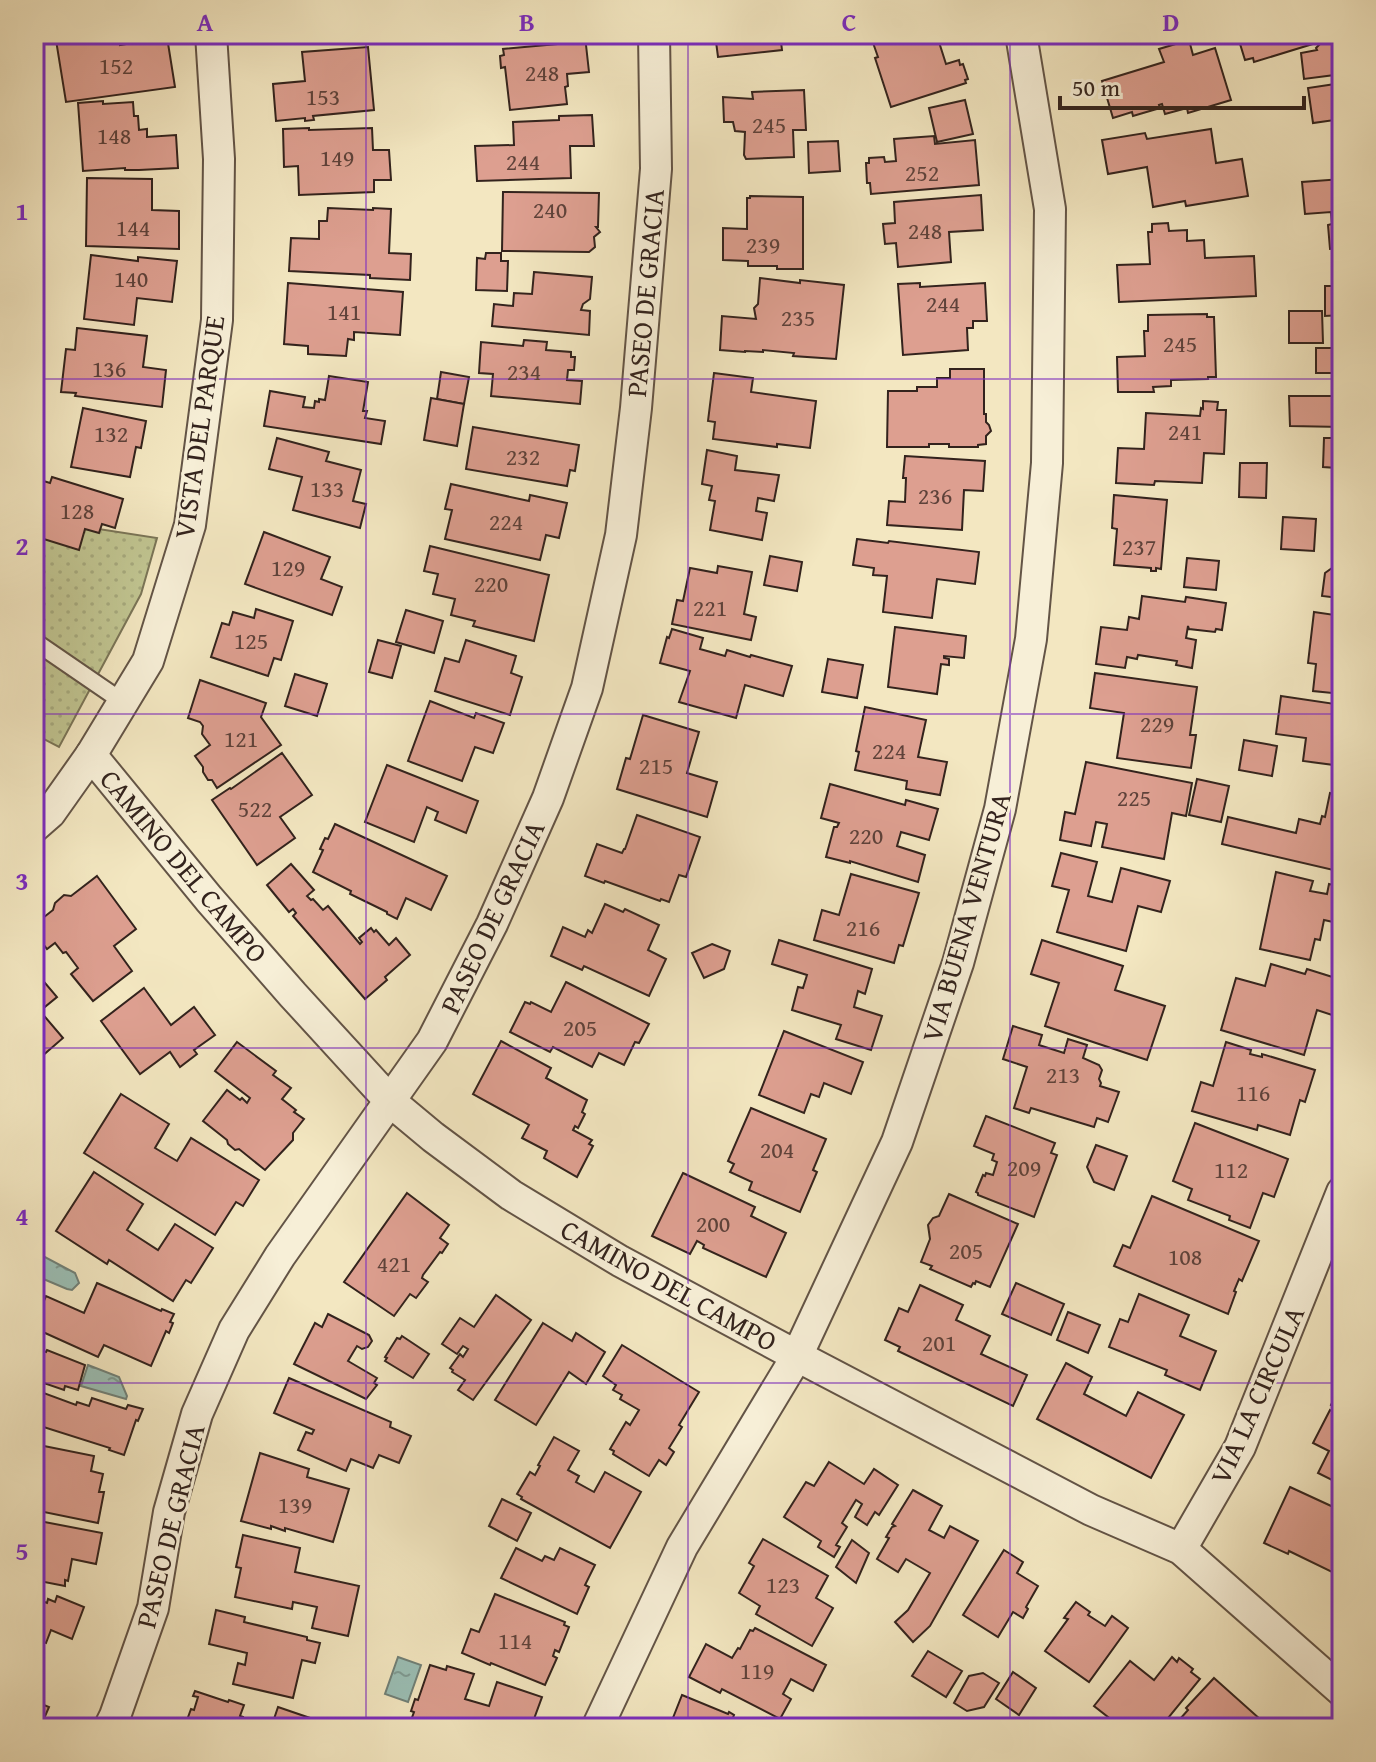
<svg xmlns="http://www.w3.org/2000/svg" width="1376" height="1762" font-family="'Gentium Book Plus',serif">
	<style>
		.park { fill: url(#park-dots); stroke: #7a7456; stroke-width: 2 }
		.water { fill: url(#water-ripples); stroke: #718178; stroke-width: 2 }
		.building { fill: #dd9f90; stroke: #33231d; stroke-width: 2 }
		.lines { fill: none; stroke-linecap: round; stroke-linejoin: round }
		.lane-casing { stroke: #635446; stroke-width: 20 }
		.street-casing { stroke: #635446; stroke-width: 34 }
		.lane { stroke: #f7efd7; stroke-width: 16 }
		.street { stroke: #f7efd7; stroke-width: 30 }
		.grid { fill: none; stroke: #7b2cbf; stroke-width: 2; stroke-opacity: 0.55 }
		.labels { text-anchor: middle; stroke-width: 6; stroke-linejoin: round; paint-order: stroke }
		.number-label { font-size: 24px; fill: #5e423a }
		.street-label { font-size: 28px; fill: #33231d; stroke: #f7efd7 }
		.neatline { fill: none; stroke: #7b2cbf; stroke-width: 3 }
		.grid-label { font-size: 26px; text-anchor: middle; font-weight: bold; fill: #7b2cbf }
	</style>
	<defs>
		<pattern id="park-dots" width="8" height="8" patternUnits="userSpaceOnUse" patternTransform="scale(2)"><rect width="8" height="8" fill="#c0c490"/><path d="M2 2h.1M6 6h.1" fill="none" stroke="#a5a87c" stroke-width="1.8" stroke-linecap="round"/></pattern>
		<pattern id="water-ripples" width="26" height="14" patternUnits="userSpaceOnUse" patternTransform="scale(2)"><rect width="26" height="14" fill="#9bbfb5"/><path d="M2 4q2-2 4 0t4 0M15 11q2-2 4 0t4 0" fill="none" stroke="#7f9b93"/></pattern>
	</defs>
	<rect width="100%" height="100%" fill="#f3e7c1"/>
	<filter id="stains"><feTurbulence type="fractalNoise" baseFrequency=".0025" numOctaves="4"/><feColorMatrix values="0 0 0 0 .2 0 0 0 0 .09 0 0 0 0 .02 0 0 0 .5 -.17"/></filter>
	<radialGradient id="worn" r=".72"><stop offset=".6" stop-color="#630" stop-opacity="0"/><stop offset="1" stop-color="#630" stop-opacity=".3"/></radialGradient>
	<polygon class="park" points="34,519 157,538 141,594 59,747 34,734"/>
	<g class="water">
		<polygon points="37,1256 43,1256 75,1273 79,1283 72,1290 67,1289 34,1275 34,1258"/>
		<polygon points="88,1365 119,1377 127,1396 126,1399 81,1386"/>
		<polygon points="398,1657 421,1665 408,1702 385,1694"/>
	</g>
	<g class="building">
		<polygon points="55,34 118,34 120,45 167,37 175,87 66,102"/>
		<polygon points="291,34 341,34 292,41"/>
		<polygon points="715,34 780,34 782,50 718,57"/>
		<polygon points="890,34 931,34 933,40 938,39 946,64 959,60 960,65 963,64 968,79 965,80 966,83 891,107 875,58 878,57 872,40"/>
		<polygon points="1237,34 1314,34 1316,43 1254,62 1253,58 1245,60"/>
		<polygon points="1319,34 1342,34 1342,74 1304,79 1301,53 1317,50 1316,48 1321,43"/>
		<polygon points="585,36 589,72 567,74 568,86 565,87 567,104 510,110 505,67 501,68 500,56 504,55 503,49 557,44 557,39"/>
		<polygon points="1189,40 1193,55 1215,48 1231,100 1188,113 1187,108 1165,114 1162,104 1159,105 1160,108 1133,116 1132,112 1113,118 1102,81 1164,62 1159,49"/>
		<polygon points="368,47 374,110 313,116 314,120 305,121 305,118 276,121 273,84 305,81 302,52"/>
		<polygon points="1342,83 1342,119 1313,123 1308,88"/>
		<polygon points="804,90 806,130 793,130 794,157 746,159 744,155 745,132 735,131 733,122 724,122 723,97 753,99 752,92"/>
		<polygon points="965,100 973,134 937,142 929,108"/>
		<polygon points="103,101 103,104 133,102 134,116 138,116 139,130 147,129 147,137 176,135 178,168 139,170 125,170 125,168 83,171 78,103"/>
		<polygon points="592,115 594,146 570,146 571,178 477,181 475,146 514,145 513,122 559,120 559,116"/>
		<polygon points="309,128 309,130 372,128 373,150 389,150 391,180 374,180 374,192 299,195 298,166 284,167 283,129"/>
		<polygon points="1211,129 1216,163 1242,159 1248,196 1186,206 1185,201 1153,207 1147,167 1108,174 1102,140 1145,133 1147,139"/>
		<polygon points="934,136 935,144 975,140 979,185 871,194 870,183 867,183 866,163 869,163 869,158 884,157 885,162 896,161 894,139"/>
		<polygon points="838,141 840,171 809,173 808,142"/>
		<polygon points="87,178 152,179 152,210 179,211 179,249 86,246"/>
		<polygon points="1342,179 1342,248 1330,249 1328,225 1332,224 1331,212 1305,214 1302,182"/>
		<polygon points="503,192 599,193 598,227 596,227 600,232 594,237 595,247 589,252 502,251"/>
		<polygon points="981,195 983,230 949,232 951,262 898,267 896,243 885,244 883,224 895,223 894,202"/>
		<polygon points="750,196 803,197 803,269 777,269 777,266 748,266 748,261 723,260 723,228 747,229 747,198 750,198"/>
		<polygon points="328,208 373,210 373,208 391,209 389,253 411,254 410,280 370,278 370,275 289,271 291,238 319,239 319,221 327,221"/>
		<polygon points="1168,223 1169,231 1187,230 1187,241 1204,240 1205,258 1254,256 1256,296 1119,302 1117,265 1150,264 1148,232 1152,232 1152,224"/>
		<polygon points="486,253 501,253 501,261 508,261 507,291 476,290 477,258 485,259"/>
		<polygon points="91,255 138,261 138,257 177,261 172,302 137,298 134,325 84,319"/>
		<polygon points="534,272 592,277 590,299 583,304 581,310 590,311 589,335 492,326 494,304 513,306 514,293 532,294"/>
		<polygon points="760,278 800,283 800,280 844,285 836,359 793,356 794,353 763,350 763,352 745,351 745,352 720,350 722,316 756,319 754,308 758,304"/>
		<polygon points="288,283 403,292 400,335 354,332 354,340 348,339 346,356 308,354 308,346 284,344"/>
		<polygon points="920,283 920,287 985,283 987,321 973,321 973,328 967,328 968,350 903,355 898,284"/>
		<polygon points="1325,286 1342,286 1342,315 1325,316"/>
		<polygon points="1289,311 1322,311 1323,343 1289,343"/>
		<polygon points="1207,314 1207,317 1214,317 1216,377 1208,377 1208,379 1171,380 1171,386 1153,387 1154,392 1118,392 1117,357 1145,356 1144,331 1148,331 1148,315"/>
		<polygon points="77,328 147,336 143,367 166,370 162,407 75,396 76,393 61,392 66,349 75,350"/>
		<polygon points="524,340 547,342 546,350 571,352 571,357 575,357 574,370 568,370 567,380 582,381 580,404 491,396 493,374 479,373 481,342 523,346"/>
		<rect x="1316" y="348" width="26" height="25"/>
		<polygon points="950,369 984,369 984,414 986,414 986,422 989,425 991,431 986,436 986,444 978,445 978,447 949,447 949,444 929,444 929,447 887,447 888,391 917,391 917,387 937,387 937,378 950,378"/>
		<polygon points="441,372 469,377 464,404 437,399"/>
		<polygon points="714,373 753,378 751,392 816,401 810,448 777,444 777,447 713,439 715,422 708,421"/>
		<polygon points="329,376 368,382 363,411 367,411 365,418 385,421 381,444 264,426 270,391 305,397 303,407 314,408 315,401 319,402 319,399 325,400"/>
		<polygon points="1289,396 1342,396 1342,427 1290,426"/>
		<polygon points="431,398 464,404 457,446 424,440"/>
		<polygon points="1203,401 1218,402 1217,410 1226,410 1224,454 1204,453 1202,483 1155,481 1154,485 1116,483 1118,448 1144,449 1146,413 1200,416 1201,408 1203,409"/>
		<polygon points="83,408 146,421 141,448 136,447 130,477 71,467"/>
		<polygon points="473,427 579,445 575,471 570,470 567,486 466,469"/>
		<polygon points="277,438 329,452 326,461 361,470 353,501 366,504 360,528 293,510 302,477 269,469"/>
		<polygon points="1324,438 1342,438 1342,514 1335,514 1337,468 1323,467"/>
		<polygon points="707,450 737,456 735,470 779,475 774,501 758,498 756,511 767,513 762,540 710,530 715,501 709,500 712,486 702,484"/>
		<polygon points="905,456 985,461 983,491 964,490 962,530 887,525 889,501 905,502 906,478 903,478"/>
		<polygon points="1240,463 1267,463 1266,498 1239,497"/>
		<polygon points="52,477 123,499 115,528 102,524 99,533 85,529 79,550 34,536 34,478 50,483"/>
		<polygon points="451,484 529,501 530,495 567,503 559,538 546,535 540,560 445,539 452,510 445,509"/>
		<polygon points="1114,495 1167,500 1161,569 1156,568 1156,571 1151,571 1151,568 1114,565 1117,529 1112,528"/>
		<polygon points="1283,517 1316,519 1314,551 1281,549"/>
		<polygon points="264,532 330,557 321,579 342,587 332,615 245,584"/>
		<polygon points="857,539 888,543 889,541 979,552 975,584 937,579 932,618 883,612 887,576 873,575 874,568 853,565"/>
		<polygon points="430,546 549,575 534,641 473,626 475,621 451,615 455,599 433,594 438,574 424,571"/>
		<polygon points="770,556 802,562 797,591 764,585"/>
		<polygon points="1187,558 1219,561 1216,590 1184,587"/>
		<polygon points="1339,563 1342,563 1342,604 1339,603 1339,598 1322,596 1325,573"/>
		<polygon points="718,566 752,572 744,614 756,617 751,640 672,624 677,600 683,601 690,568 717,573"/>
		<polygon points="1142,596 1185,602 1186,597 1226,603 1222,630 1216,629 1215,632 1189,629 1188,626 1186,638 1196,640 1192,668 1176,665 1177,661 1138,655 1137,659 1127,657 1125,668 1096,664 1101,627 1127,630 1129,617 1139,619"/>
		<polygon points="256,609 293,621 281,660 274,658 268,676 211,657 222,623 229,625 233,612 254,618"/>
		<polygon points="406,610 443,621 434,653 396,642"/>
		<polygon points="1314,612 1342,616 1342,694 1313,691 1316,664 1308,663"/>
		<polygon points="895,627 966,636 964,658 944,656 944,658 949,659 949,665 941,664 937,694 888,687"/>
		<polygon points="672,629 703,638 700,649 725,656 727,650 750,657 751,655 792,666 783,696 745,685 736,718 679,702 690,671 660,663 667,637 669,638"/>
		<polygon points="378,640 401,646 392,678 369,672"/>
		<polygon points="466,640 516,656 511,673 522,677 510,715 435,691 445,658 459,662"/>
		<polygon points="828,659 863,665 857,698 822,692"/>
		<polygon points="1095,673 1197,687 1190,735 1196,735 1191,768 1117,758 1124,713 1090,708"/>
		<polygon points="295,674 327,684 317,716 285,706"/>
		<polygon points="200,680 266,703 261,717 281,745 217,788 212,780 208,780 203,772 203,767 195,756 210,745 202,734 203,726 200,722 188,718"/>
		<polygon points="1281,696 1342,705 1342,766 1303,761 1306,738 1276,734"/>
		<polygon points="430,701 474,718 476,713 504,723 493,753 475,747 462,781 408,761"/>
		<polygon points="865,707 926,720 918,757 947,762 940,795 906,789 907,781 855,770 859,752 856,751"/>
		<polygon points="643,715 699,732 687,773 717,782 707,817 617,789 626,758 630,759"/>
		<polygon points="1244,740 1277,746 1272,776 1239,770"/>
		<polygon points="282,753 312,795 280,817 295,838 257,865 212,800 230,788 231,789"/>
		<polygon points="1086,762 1192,783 1186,816 1172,813 1164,859 1102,847 1107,824 1096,822 1091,846 1060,840 1065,812 1075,814"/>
		<polygon points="387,765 478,801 466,833 435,820 438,812 427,807 414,842 365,822"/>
		<polygon points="1197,779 1229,786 1221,822 1189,815"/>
		<polygon points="830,784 905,805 906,800 938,809 929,840 901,832 897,846 925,855 918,882 850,861 850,863 826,857 834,827 837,827 839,823 821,818"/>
		<polygon points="1330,793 1342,796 1342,872 1222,844 1228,817 1296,833 1299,819 1320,824 1322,816 1325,817"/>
		<polygon points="637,815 700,837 686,877 679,875 669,902 661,899 660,901 605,881 604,883 585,876 597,844 622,853 624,849 625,849"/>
		<polygon points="335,824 447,876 431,910 406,898 397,919 387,914 387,912 350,894 351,891 313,872 323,850 320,849 325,838 328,839"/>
		<polygon points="1061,853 1097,862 1088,896 1112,902 1121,868 1170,881 1161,912 1138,906 1126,951 1057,932 1069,890 1052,886"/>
		<polygon points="291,864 314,890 307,896 311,900 313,899 323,910 328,906 360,944 362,942 359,938 371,928 374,932 376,930 389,945 396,938 410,955 385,977 387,980 365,999 293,916 296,913 293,909 289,912 267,885"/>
		<polygon points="1276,872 1313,881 1310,891 1327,894 1329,884 1342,887 1342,924 1324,920 1320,940 1315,939 1310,960 1260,949"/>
		<polygon points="851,874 919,893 903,946 899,945 894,963 814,940 822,910 839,915"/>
		<polygon points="97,876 136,929 114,946 132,971 93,1001 71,974 78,968 66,952 63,953 55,943 47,949 34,932 34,925 53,910 55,903 64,895 71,896"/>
		<polygon points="605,904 623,912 625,909 659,925 648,950 666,959 649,996 584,966 582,970 551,956 563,927 585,937 588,930 592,933"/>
		<polygon points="779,940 872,969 865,994 858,991 854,1007 882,1016 871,1050 836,1039 841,1025 792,1010 798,987 803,988 807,975 772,964"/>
		<polygon points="1042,940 1123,966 1115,990 1165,1006 1147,1060 1045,1026 1059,983 1031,974"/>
		<polygon points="712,944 730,951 724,969 704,978 692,953"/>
		<polygon points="1271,964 1305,974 1307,969 1342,980 1332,1015 1317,1010 1304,1055 1221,1030 1236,978 1265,986"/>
		<polygon points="34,970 57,997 40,1011 63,1038 41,1057 34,1049"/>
		<polygon points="566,982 649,1024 639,1043 635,1042 624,1065 599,1053 592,1067 553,1047 550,1052 510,1032 525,1002 530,1004 531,1002 551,1012"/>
		<polygon points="144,988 171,1025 194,1007 215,1035 194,1050 197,1054 180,1067 170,1052 140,1074 101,1021"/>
		<polygon points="1013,1026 1042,1035 1039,1045 1064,1053 1068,1039 1087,1045 1083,1058 1099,1065 1102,1070 1099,1079 1101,1083 1100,1086 1119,1092 1108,1122 1097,1118 1094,1127 1031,1108 1029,1113 1014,1108 1027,1067 1003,1059"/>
		<polygon points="784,1031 863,1062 851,1094 824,1083 819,1097 811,1094 804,1113 759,1095"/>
		<polygon points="501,1041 551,1068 546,1078 587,1100 582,1112 585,1114 578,1128 575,1126 573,1130 592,1140 589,1144 593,1146 577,1177 544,1158 547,1151 522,1138 529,1125 473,1094"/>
		<polygon points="237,1042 276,1071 273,1075 291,1088 282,1099 296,1110 294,1112 304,1119 293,1133 293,1140 265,1170 239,1149 235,1150 228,1144 227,1140 203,1121 227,1090 240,1100 242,1098 247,1103 250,1098 215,1071"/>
		<polygon points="1226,1042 1251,1050 1250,1054 1262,1057 1262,1054 1315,1070 1305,1102 1300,1100 1290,1135 1258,1125 1257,1130 1192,1111 1201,1082 1213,1086"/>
		<polygon points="121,1094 169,1124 155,1148 177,1161 191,1138 259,1180 243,1206 236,1202 215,1235 84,1153"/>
		<polygon points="751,1108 826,1139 813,1170 817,1172 800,1212 749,1190 752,1182 730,1172 734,1164 728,1161"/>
		<polygon points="986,1116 1055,1143 1051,1153 1057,1155 1034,1217 978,1195 978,1193 976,1192 983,1175 985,1176 986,1173 993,1175 997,1162 992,1160 994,1154 974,1146"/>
		<polygon points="1195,1123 1288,1159 1274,1197 1263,1193 1250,1228 1229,1220 1230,1216 1188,1200 1192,1189 1173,1181"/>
		<polygon points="1096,1145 1127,1156 1114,1190 1094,1182 1087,1167"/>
		<polygon points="94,1172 143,1204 127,1230 158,1250 175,1224 213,1248 191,1283 186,1280 173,1301 109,1260 107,1264 56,1231"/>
		<polygon points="683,1173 755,1207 751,1216 786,1233 766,1277 703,1248 704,1245 697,1241 690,1254 652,1236"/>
		<polygon points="407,1193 449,1225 440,1238 448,1244 442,1253 440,1252 423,1275 422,1278 428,1282 416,1298 410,1294 394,1316 344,1282"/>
		<polygon points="949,1194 1018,1224 990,1287 976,1281 975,1284 973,1283 971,1287 930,1269 932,1266 921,1262 930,1239 928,1225 933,1218 939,1216"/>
		<polygon points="1152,1196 1259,1241 1242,1281 1239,1279 1234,1291 1236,1292 1228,1314 1114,1266 1123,1245 1130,1248"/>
		<polygon points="97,1283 161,1311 162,1309 174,1314 170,1322 173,1323 169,1333 166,1331 151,1366 104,1345 98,1357 34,1328 34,1324 46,1296 84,1313"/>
		<polygon points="1016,1283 1064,1304 1051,1335 1002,1314"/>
		<polygon points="920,1285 963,1305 956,1320 990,1336 981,1354 1027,1375 1013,1406 898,1351 900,1347 885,1340 899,1308 908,1312"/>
		<polygon points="1139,1294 1189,1315 1180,1336 1216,1351 1200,1390 1165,1375 1167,1370 1109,1347 1120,1319 1128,1322"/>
		<polygon points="496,1295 531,1320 473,1400 458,1390 465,1380 452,1372 453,1370 450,1368 460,1354 463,1357 468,1349 463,1346 457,1354 442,1344 460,1318 474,1327"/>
		<polygon points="1068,1312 1100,1325 1088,1353 1057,1340"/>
		<polygon points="328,1314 369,1335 372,1341 368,1347 362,1349 357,1346 348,1361 377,1378 374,1383 377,1385 366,1399 294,1364 315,1323 322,1327"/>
		<polygon points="543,1323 572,1341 576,1333 605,1352 586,1384 569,1372 536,1425 495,1400"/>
		<polygon points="402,1336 429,1354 413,1378 385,1361 387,1358 385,1357 397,1338 400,1339"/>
		<polygon points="622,1345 699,1392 679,1425 682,1427 669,1448 674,1452 666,1465 659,1460 649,1476 613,1454 614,1451 610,1449 626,1422 630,1425 639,1410 620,1399 622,1395 613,1390 616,1385 603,1376"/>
		<polygon points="34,1348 46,1352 47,1350 85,1365 78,1390 65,1386 64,1390 41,1382 38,1391 76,1405 77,1402 89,1406 92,1398 126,1409 128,1405 143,1409 138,1421 136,1420 124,1455 109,1450 110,1448 34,1424"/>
		<polygon points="1066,1363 1092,1377 1084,1394 1126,1416 1138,1392 1184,1415 1151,1478 1037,1419"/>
		<polygon points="289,1378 391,1422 390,1427 411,1436 399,1463 379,1455 373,1468 351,1459 346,1471 298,1450 306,1432 312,1434 314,1430 274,1413"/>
		<polygon points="1342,1382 1342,1410 1331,1405"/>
		<polygon points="1330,1410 1342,1417 1342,1485 1318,1473 1329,1451 1313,1443"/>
		<polygon points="554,1437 579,1451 568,1470 579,1476 576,1482 594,1492 605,1472 641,1492 610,1548 521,1499 522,1497 517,1494 530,1472 535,1475 540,1466 538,1465"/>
		<polygon points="34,1444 94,1456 91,1471 103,1474 99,1492 104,1492 98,1523 34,1510"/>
		<polygon points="260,1453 309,1469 307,1477 349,1489 333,1542 285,1528 285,1531 271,1526 271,1529 241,1521"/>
		<polygon points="829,1462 864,1484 874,1469 898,1485 879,1515 875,1512 867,1525 855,1517 862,1504 856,1500 842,1523 847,1527 836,1545 840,1547 834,1557 818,1547 821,1541 784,1517 806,1482 814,1486"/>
		<polygon points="1290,1487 1342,1511 1342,1552 1332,1572 1289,1551 1288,1554 1264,1543"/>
		<polygon points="913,1490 942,1506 929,1530 944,1538 950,1526 978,1541 930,1626 913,1642 895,1622 908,1610 930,1573 906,1559 898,1572 877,1559 889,1538 886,1537 892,1527 895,1526 892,1524"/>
		<polygon points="502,1499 531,1513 517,1541 489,1526"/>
		<polygon points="34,1520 102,1533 96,1564 72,1559 68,1581 65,1580 65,1586 34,1580"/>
		<polygon points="243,1535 300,1548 295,1572 359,1586 348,1636 312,1628 317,1607 293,1602 292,1609 235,1597 241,1568 236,1567"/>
		<polygon points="763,1539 828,1576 816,1598 833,1608 812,1646 756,1614 760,1606 739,1593 754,1566 749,1563"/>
		<polygon points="852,1540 869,1553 856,1583 836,1567"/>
		<polygon points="516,1548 542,1561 545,1556 554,1560 560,1548 595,1565 585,1585 589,1587 577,1614 501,1578"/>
		<polygon points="1004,1550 1023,1562 1017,1573 1038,1586 1026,1607 1028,1609 1023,1618 1013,1612 998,1637 963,1615"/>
		<polygon points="495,1594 565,1622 564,1625 569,1627 559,1652 555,1650 553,1656 557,1658 545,1685 491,1663 490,1665 462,1653 471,1629 479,1632"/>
		<polygon points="57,1596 84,1607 72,1639 51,1630 46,1643 38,1640 34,1650 34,1598 47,1603 48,1599 55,1602"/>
		<polygon points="1076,1602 1090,1612 1088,1615 1105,1626 1112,1616 1128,1628 1089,1682 1045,1651 1068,1619 1064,1618"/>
		<polygon points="216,1610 245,1617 244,1622 307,1637 307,1640 320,1643 315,1663 302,1660 293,1698 233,1684 238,1663 245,1665 247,1653 209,1644"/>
		<polygon points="755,1628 826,1665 813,1691 791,1679 783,1694 791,1699 780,1719 722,1689 720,1693 689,1677 706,1644 732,1658 738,1648 740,1649 750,1630 753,1631"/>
		<polygon points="928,1651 962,1671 946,1697 912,1676"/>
		<polygon points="1172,1657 1177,1662 1179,1658 1193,1669 1191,1672 1200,1679 1160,1728 1149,1721 1144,1728 1122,1728 1094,1706 1130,1661 1154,1680"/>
		<polygon points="430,1665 446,1670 447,1666 474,1674 465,1699 489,1706 497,1682 542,1697 531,1727 438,1728 433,1726 432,1728 424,1728 410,1723 414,1712 411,1711 415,1699 418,1700"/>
		<polygon points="1013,1672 1036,1688 1019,1715 996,1699"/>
		<polygon points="983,1673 999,1683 984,1707 967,1711 954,1703 969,1676"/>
		<polygon points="1214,1678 1270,1728 1172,1728 1188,1710 1186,1708"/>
		<polygon points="195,1691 228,1702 229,1700 244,1705 240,1716 243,1717 240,1728 189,1728 192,1721 187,1720 191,1709 194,1710 198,1697 193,1696"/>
		<polygon points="682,1695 728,1714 729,1712 734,1715 729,1728 669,1728"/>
		<polygon points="34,1701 49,1707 40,1728 34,1728"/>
		<polygon points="278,1707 310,1718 307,1728 271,1728"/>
		<polygon points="767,1718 790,1728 760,1728 764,1720 766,1721"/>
	</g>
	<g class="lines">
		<defs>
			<polyline id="lane" points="34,641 123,702"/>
			<g id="street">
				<polyline points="91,755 209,899 293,995 391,1102 433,1137 511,1195 620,1261 797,1356 1091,1510 1181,1549 1342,1691"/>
				<polyline points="34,827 50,813 91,755 148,661 190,525 217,320 219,159 211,34"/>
				<polyline points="1181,1549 1240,1447 1342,1192"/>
				<polyline points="109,1728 115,1716 153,1608 169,1512 197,1414 234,1330 280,1256 432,1041 492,924 548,798 587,688 621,535 636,408 656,169 654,34"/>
				<polyline points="597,1728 682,1547 797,1356 897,1142 958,963 1000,809 1031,639 1047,463 1050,209 1021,34"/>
			</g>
		</defs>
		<use href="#lane" class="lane-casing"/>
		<use href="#street" class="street-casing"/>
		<use href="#lane" class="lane"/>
		<use href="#street" class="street"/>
	</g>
	<path class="grid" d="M 366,34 L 366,1728M 688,34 L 688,1728M 1010,34 L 1010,1728M 34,379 L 1342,379M 34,714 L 1342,714M 34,1048 L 1342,1048M 34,1383 L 1342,1383"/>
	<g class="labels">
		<g class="number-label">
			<text x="116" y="74">152</text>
			<text x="542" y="81">248</text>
			<text x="323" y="105">153</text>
			<text x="769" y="133">245</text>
			<text x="114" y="144">148</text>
			<text x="337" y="166">149</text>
			<text x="523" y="170">244</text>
			<text x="922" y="181">252</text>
			<text x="550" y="218">240</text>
			<text x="133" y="236">144</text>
			<text x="925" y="239">248</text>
			<text x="763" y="253">239</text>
			<text x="131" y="287">140</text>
			<text x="943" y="312">244</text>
			<text x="344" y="320">141</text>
			<text x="798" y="326">235</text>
			<text x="1180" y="352">245</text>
			<text x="109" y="377">136</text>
			<text x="524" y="380">234</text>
			<text x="1185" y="440">241</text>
			<text x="111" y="442">132</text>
			<text x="523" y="465">232</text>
			<text x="327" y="497">133</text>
			<text x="935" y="504">236</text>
			<text x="77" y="519">128</text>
			<text x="506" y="530">224</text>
			<text x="1139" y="555">237</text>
			<text x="288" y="576">129</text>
			<text x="491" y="592">220</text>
			<text x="710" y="616">221</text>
			<text x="251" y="649">125</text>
			<text x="1157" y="732">229</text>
			<text x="241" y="747">121</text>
			<text x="889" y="759">224</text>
			<text x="656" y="774">215</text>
			<text x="1134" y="806">225</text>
			<text x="255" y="817">522</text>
			<text x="866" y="844">220</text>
			<text x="863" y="936">216</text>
			<text x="580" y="1036">205</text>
			<text x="1063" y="1083">213</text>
			<text x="1253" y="1101">116</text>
			<text x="777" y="1158">204</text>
			<text x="1024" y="1176">209</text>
			<text x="1231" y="1178">112</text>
			<text x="713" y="1232">200</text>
			<text x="966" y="1259">205</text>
			<text x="1185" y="1265">108</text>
			<text x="394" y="1272">421</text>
			<text x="939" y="1351">201</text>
			<text x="295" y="1513">139</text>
			<text x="783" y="1593">123</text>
			<text x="515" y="1649">114</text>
			<text x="757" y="1679">119</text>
		</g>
		<g class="street-label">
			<text transform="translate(645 293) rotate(-85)" y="10">PASEO DE GRACIA</text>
			<text transform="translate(199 427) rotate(-82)" y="10">VISTA DEL PARQUE</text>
			<text transform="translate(184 866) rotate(50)" y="10">CAMINO DEL CAMPO</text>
			<text transform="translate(492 917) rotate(-65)" y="10">PASEO DE GRACIA</text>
			<text transform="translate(966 917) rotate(-74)" y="10">VIA BUENA VENTURA</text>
			<text transform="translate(669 1285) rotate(29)" y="10">CAMINO DEL CAMPO</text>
			<text transform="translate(1257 1395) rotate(-66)" y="10">VIA LA CIRCULA</text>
			<text transform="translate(170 1526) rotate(-76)" y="10">PASEO DE GRACIA</text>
		</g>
	</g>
	<rect width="1376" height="1762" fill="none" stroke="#f3e7c1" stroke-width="88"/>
	<path d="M1060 96v12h244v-12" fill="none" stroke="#33231d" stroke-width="4"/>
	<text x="1072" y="96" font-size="24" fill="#33231d" stroke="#f7efd7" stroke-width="6" paint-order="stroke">50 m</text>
	<rect x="44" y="44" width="1288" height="1674" class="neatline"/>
	<g class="grid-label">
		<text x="205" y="31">A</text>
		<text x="527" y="31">B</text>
		<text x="849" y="31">C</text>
		<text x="1171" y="31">D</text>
		<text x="22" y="220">1</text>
		<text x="22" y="555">2</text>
		<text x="22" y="890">3</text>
		<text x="22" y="1225">4</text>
		<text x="22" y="1560">5</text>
	</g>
	<rect width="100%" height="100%" filter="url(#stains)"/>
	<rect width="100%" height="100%" fill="url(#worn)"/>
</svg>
